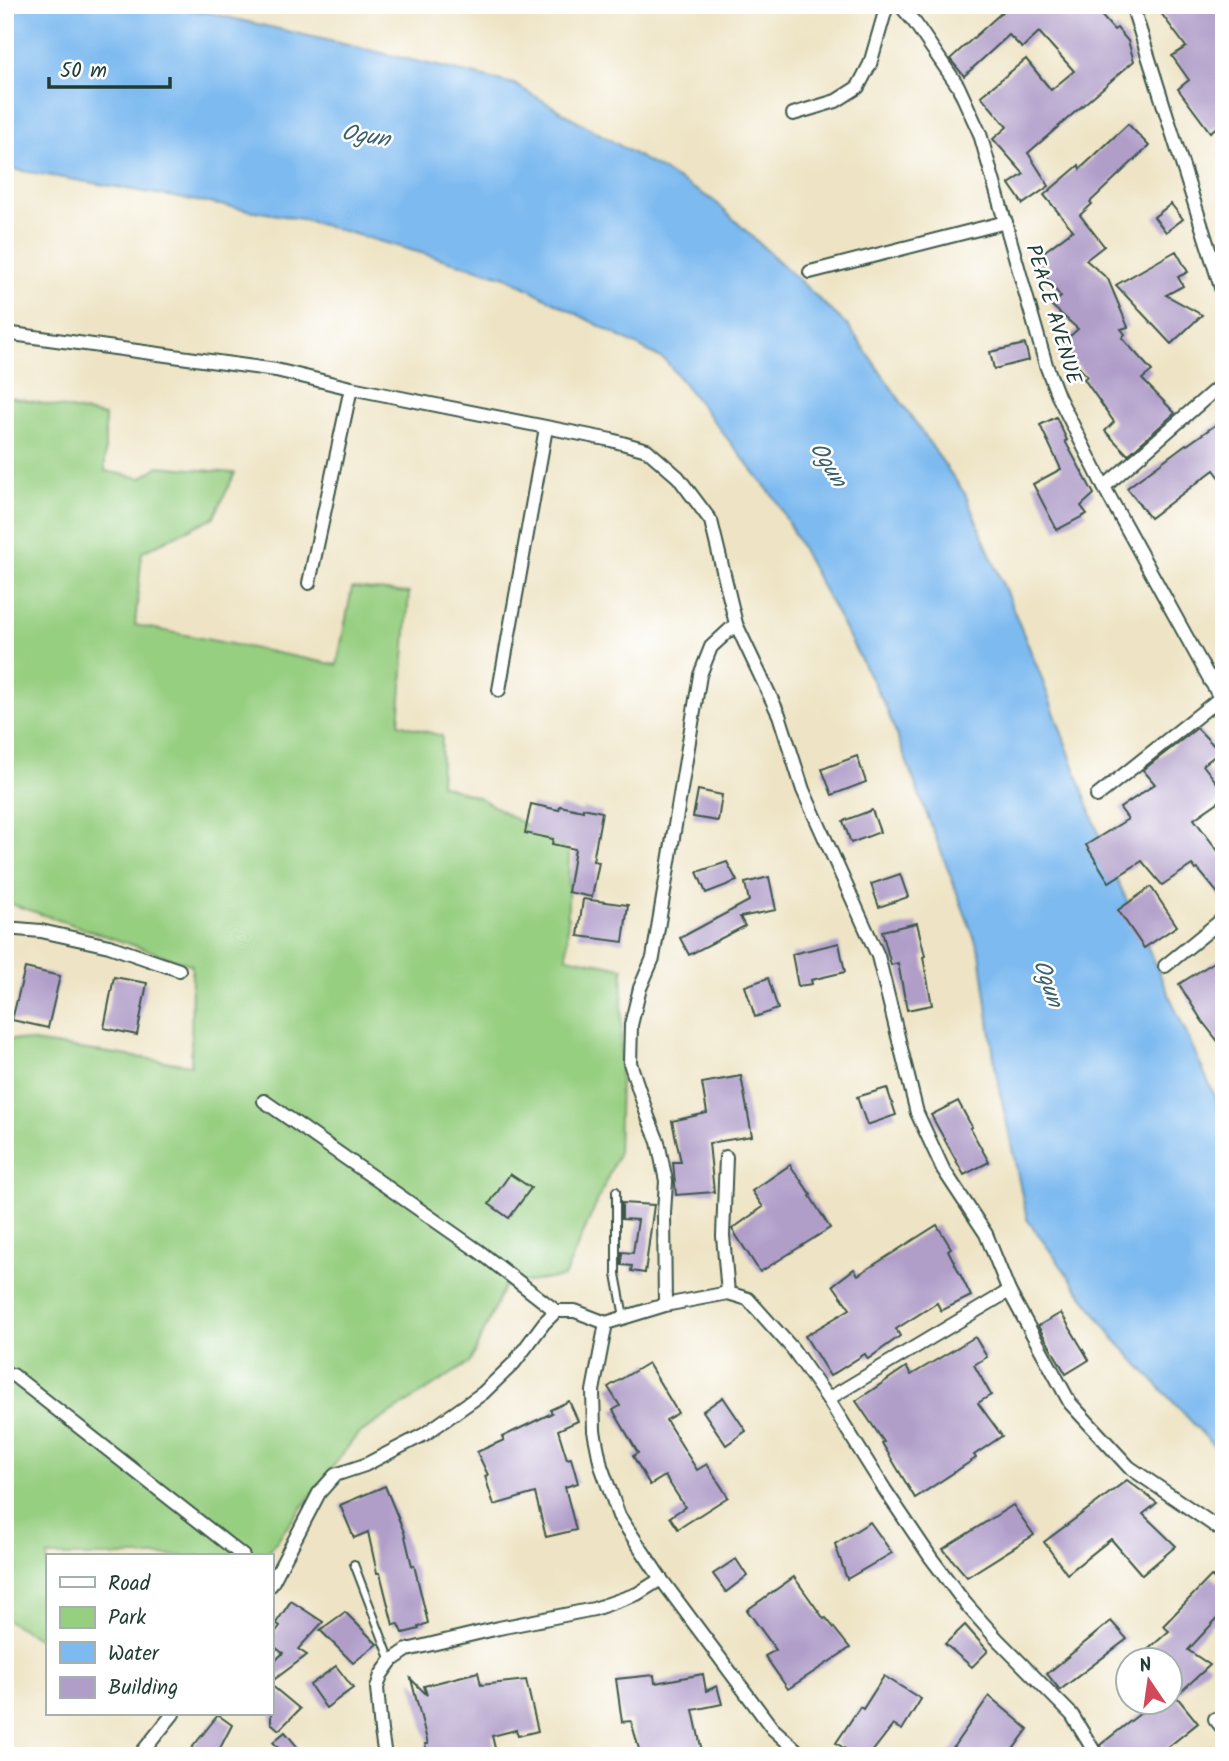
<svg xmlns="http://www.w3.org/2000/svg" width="1229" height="1761" font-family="Kalam,sans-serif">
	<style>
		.green { fill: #97cf81; stroke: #5b865a; stroke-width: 2 }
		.water { fill: #7dbaf0; stroke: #4e7c92; stroke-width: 2 }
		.building { fill: #b09ec9 }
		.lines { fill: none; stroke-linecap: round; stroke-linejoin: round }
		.lane-casing { stroke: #3e564a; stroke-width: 10 }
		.street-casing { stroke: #3e564a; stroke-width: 16 }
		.lane { stroke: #fff; stroke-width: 6 }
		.street { stroke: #fff; stroke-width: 12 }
		.labels { text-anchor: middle; stroke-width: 5; stroke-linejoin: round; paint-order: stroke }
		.street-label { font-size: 21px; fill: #1f3d34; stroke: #fff }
		.water-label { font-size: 23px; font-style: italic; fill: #3b626c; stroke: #fff }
	</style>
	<rect width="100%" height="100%" fill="#fff"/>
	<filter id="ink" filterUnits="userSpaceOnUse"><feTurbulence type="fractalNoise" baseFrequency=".0143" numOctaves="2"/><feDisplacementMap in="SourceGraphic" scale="14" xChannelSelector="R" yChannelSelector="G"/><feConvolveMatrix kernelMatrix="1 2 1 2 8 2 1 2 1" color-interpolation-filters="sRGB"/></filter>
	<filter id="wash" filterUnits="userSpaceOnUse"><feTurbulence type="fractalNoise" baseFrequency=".00686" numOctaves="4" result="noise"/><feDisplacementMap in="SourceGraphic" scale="28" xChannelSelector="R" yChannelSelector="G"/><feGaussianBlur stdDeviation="1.57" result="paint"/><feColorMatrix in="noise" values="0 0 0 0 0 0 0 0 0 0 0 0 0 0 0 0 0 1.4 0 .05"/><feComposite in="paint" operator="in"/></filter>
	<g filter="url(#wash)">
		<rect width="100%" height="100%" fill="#eee4c5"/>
		<polygon class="green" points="5,396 105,416 105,471 141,478 159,466 235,473 214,517 142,552 135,625 337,665 352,588 409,593 399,724 442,736 440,784 480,798 569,851 567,957 623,968 618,1154 564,1277 505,1285 470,1362 357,1435 265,1556 47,1556 47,1643 5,1619 5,1038 191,1065 192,965 8,903 5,881"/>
		<polygon class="water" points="5,5 147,5 210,13 514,84 713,200 849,327 965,494 1039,671 1108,859 1224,1117 1224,1457 1112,1336 1027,1219 996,1072 980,953 885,705 776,500 665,360 506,277 301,219 5,168"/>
		<g id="blocks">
			<g class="building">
				<polygon points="1010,5 1092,5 1114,30 1117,28 1128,41 1134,61 1028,153 1049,186 1023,204 1009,184 1024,174 993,139 1007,127 981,96 1026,59 1051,90 1074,71 1039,32 1022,48 1009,35 964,76 950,59"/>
				<polygon points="1155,5 1224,5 1224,122 1210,132 1178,89 1189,80 1172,56 1186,47"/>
				<polygon points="1128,124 1149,146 1090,202 1092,204 1080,215 1104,246 1086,260 1108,279 1128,327 1121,329 1125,334 1122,338 1152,371 1142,379 1175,413 1128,455 1105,431 1114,422 1084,379 1087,376 1059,346 1078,329 1051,305 1061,297 1033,260 1073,230 1044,195 1079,165 1080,169"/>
				<polygon points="1171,204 1183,219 1166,232 1154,217"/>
				<polygon points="1176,251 1188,272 1178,277 1183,286 1166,295 1202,315 1171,344 1116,285"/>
				<polygon points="1025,344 1029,360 994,369 990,352"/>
				<polygon points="1056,417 1067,440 1065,441 1094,494 1081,506 1087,514 1057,530 1033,484 1061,469 1040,425"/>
				<polygon points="1224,419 1224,483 1214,470 1150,518 1127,488 1186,444 1187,445"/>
				<polygon points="1197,728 1220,752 1203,765 1224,792 1224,798 1194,819 1224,859 1224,901 1198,869 1196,870 1192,865 1162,885 1142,861 1109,882 1086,845 1128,819 1120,808 1155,784 1143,770"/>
				<polygon points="857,756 866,782 832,795 822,769"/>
				<polygon points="698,790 722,795 718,821 693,817"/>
				<polygon points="531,804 559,810 560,806 583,811 583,808 602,812 593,861 599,862 592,897 568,892 575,849 552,844 553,839 525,833"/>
				<polygon points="872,810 880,832 851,843 843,821"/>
				<polygon points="727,862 737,881 706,893 697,872"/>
				<polygon points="900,874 908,897 879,907 871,884"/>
				<polygon points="769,877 776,910 740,917 745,926 689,955 680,938 749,901 745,883"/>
				<polygon points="1151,887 1177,926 1144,948 1118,910"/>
				<polygon points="583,899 628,905 623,942 578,936"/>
				<polygon points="917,923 925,956 923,957 932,1005 907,1010 898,963 891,965 882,931"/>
				<polygon points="839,943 845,972 811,980 812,984 798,986 792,954"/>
				<polygon points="1224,956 1224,1049 1202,1021 1179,984"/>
				<polygon points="25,968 60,976 48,1028 12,1020"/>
				<polygon points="114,977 147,983 137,1035 104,1028"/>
				<polygon points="768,978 778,1009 755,1017 745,986"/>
				<polygon points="741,1076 752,1136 709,1143 714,1192 676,1195 673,1162 681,1162 672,1121 707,1113 702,1083"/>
				<polygon points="887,1088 896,1115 867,1125 857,1097"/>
				<polygon points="958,1101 972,1127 970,1128 989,1162 964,1175 931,1115"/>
				<polygon points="790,1165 811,1195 810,1196 830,1228 760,1272 732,1229 763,1207 752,1191"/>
				<polygon points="510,1174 531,1188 509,1218 489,1204"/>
				<polygon points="622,1203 654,1205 645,1273 631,1271 632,1266 622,1265 622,1252 633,1253 638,1220 622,1219"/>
				<polygon points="937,1225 951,1248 948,1250 971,1296 941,1311 937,1303 896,1329 900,1336 868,1359 865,1354 830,1376 805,1336 850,1309 833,1285 854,1269 858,1275"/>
				<polygon points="1061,1313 1089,1360 1066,1374 1038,1326"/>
				<polygon points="975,1337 987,1357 974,1365 991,1395 978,1403 1002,1436 974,1455 976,1458 915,1498 882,1443 884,1442 856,1401 906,1367 911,1375"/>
				<polygon points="648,1363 678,1413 666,1420 697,1470 707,1464 728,1497 678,1529 670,1517 685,1507 665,1476 650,1485 633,1456 638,1453 613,1410 620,1406 608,1387"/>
				<polygon points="723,1397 746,1431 726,1445 703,1411"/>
				<polygon points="569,1401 578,1421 558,1430 567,1459 571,1458 578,1483 565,1487 576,1530 546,1537 535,1493 494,1505 485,1476 488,1475 477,1452 504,1440 502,1437 552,1413 550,1410"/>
				<polygon points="1127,1480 1157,1503 1143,1514 1176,1546 1142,1575 1111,1539 1067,1574 1044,1542"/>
				<polygon points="385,1486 404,1532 412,1566 414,1565 428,1623 418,1627 419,1629 403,1633 399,1624 393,1625 380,1573 377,1573 368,1532 354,1538 340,1505"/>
				<polygon points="1013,1505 1034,1535 967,1577 943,1549"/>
				<polygon points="870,1522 892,1553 847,1579 835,1544"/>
				<polygon points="736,1559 747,1576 726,1592 713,1574"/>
				<polygon points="1211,1576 1224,1586 1224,1611 1188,1650 1210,1665 1176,1696 1198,1723 1157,1756 1107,1756 1100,1745 1155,1702 1170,1702 1170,1660 1136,1660 1169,1631 1163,1626"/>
				<polygon points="794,1577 824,1619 826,1618 850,1648 788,1689 765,1656 776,1650 747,1610"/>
				<polygon points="291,1601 323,1622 298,1649 307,1655 271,1682 271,1665 283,1653 271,1644 271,1638 280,1626 276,1623"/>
				<polygon points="345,1612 377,1644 353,1663 320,1630"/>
				<polygon points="1111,1621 1127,1639 1060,1690 1047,1674"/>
				<polygon points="965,1625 988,1651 972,1667 945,1644"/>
				<polygon points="336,1666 353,1688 326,1708 310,1685"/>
				<polygon points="478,1672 481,1685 526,1680 538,1731 518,1736 516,1730 492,1736 497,1756 428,1756 425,1744 428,1744 411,1679 427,1695 424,1686"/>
				<polygon points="703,1674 706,1691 717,1686 722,1704 693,1710 703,1756 641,1756 631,1721 622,1722 616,1679 654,1675 655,1683"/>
				<polygon points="884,1676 921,1699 902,1730 893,1725 869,1756 856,1756 836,1743 860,1707 863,1709"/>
				<polygon points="271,1685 300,1709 279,1730 271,1723"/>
				<polygon points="989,1696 1028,1729 1008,1756 947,1756"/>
				<polygon points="218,1715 232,1725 216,1756 200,1756 191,1749"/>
				<polygon points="285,1732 300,1750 292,1756 285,1756 273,1742"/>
			</g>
		</g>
	</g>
	<g filter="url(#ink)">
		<use href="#blocks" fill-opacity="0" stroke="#3e564a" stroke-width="2"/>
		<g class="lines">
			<defs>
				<g id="lane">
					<polyline points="616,1191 616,1274 624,1317"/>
					<polyline points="354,1564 391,1661"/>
				</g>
				<g id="street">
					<polyline points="900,5 915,23 958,86 980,134 1046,365 1058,396 1104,487 1224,705"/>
					<polyline points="1132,5 1224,297"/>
					<polyline points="793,114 836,101 858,87 870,64 887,5"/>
					<polyline points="810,272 1006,222"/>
					<polyline points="5,333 276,370 351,388 611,440 647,450 678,477 711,521 736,624 779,715 803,790 878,956 917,1113 943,1169 986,1234 1009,1291 1070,1403 1129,1467 1224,1532"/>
					<polyline points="1104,487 1224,382"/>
					<polyline points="309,583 351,388"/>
					<polyline points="1210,681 1224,670"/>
					<polyline points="499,690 546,428"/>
					<polyline points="1097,796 1220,698"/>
					<polyline points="5,928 41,931 109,946 179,970"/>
					<polyline points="1165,966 1224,918"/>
					<polyline points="264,1101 480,1252 556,1311"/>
					<polyline points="726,1157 723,1236 728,1293"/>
					<polyline points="665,1305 664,1213 666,1181 658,1142 648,1117 630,1063 631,1025 640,988 653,958 700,675 711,647 736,624"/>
					<polyline points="13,1375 243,1556"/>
					<polyline points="828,1399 1009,1291"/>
					<polyline points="271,1585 319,1493 335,1475 365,1465 425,1434 483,1393 514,1363 544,1323 556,1311 575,1311 606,1323"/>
					<polyline points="1215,1719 1224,1730"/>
					<polyline points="139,1756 173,1714"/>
					<polyline points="385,1756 381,1731 377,1688 381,1675 391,1661 407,1650 499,1628 594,1609 637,1594 661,1579"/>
					<polyline points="803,1756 772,1728 661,1579 619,1516 601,1466 594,1431 593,1391 606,1323 665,1305 728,1293 748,1299 792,1348 828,1399 885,1490 931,1558 965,1603 997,1639 1072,1715 1097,1756"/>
				</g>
			</defs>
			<use href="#lane" class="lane-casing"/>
			<use href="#street" class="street-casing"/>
			<use href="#lane" class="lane"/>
			<use href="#street" class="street"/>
		</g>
	</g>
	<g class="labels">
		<g class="street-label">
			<text transform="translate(1054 314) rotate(73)" y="7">PEACE AVENUE</text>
		</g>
		<g class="water-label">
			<text transform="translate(366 135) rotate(9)" y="8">Ogun</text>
			<text transform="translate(829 464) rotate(58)" y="8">Ogun</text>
			<text transform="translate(1049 983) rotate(71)" y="8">Ogun</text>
		</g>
	</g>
	<rect width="1229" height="1761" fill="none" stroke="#fff" stroke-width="28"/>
	<rect x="46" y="1554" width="228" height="161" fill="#ffffff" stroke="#a5b1ae" stroke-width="2"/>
	<rect x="60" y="1577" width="35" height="10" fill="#ffffff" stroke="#a5b1ae" stroke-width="2"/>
	<text x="108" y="1590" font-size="21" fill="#1f3d34">Road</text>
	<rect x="60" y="1607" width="35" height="21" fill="#97cf81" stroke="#a5b1ae" stroke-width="2"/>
	<text x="108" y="1624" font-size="21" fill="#1f3d34">Park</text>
	<rect x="60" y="1642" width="35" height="21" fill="#7dbaf0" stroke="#a5b1ae" stroke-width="2"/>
	<text x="108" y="1660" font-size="21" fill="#1f3d34">Water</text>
	<rect x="60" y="1677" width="35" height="21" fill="#b09ec9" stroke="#a5b1ae" stroke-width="2"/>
	<text x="108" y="1694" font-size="21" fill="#1f3d34">Building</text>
	<g transform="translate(1149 1681) rotate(347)"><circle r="33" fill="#ffffff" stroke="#a5b1ae" stroke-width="2"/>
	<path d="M0-5L12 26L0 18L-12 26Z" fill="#d1495b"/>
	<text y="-10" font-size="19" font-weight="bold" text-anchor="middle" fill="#1f3d34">N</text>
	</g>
	<path d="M49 77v10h121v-10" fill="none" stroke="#1f3d34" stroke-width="3.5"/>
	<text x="60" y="77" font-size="21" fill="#1f3d34" stroke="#ffffff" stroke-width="5" paint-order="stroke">50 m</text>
</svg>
